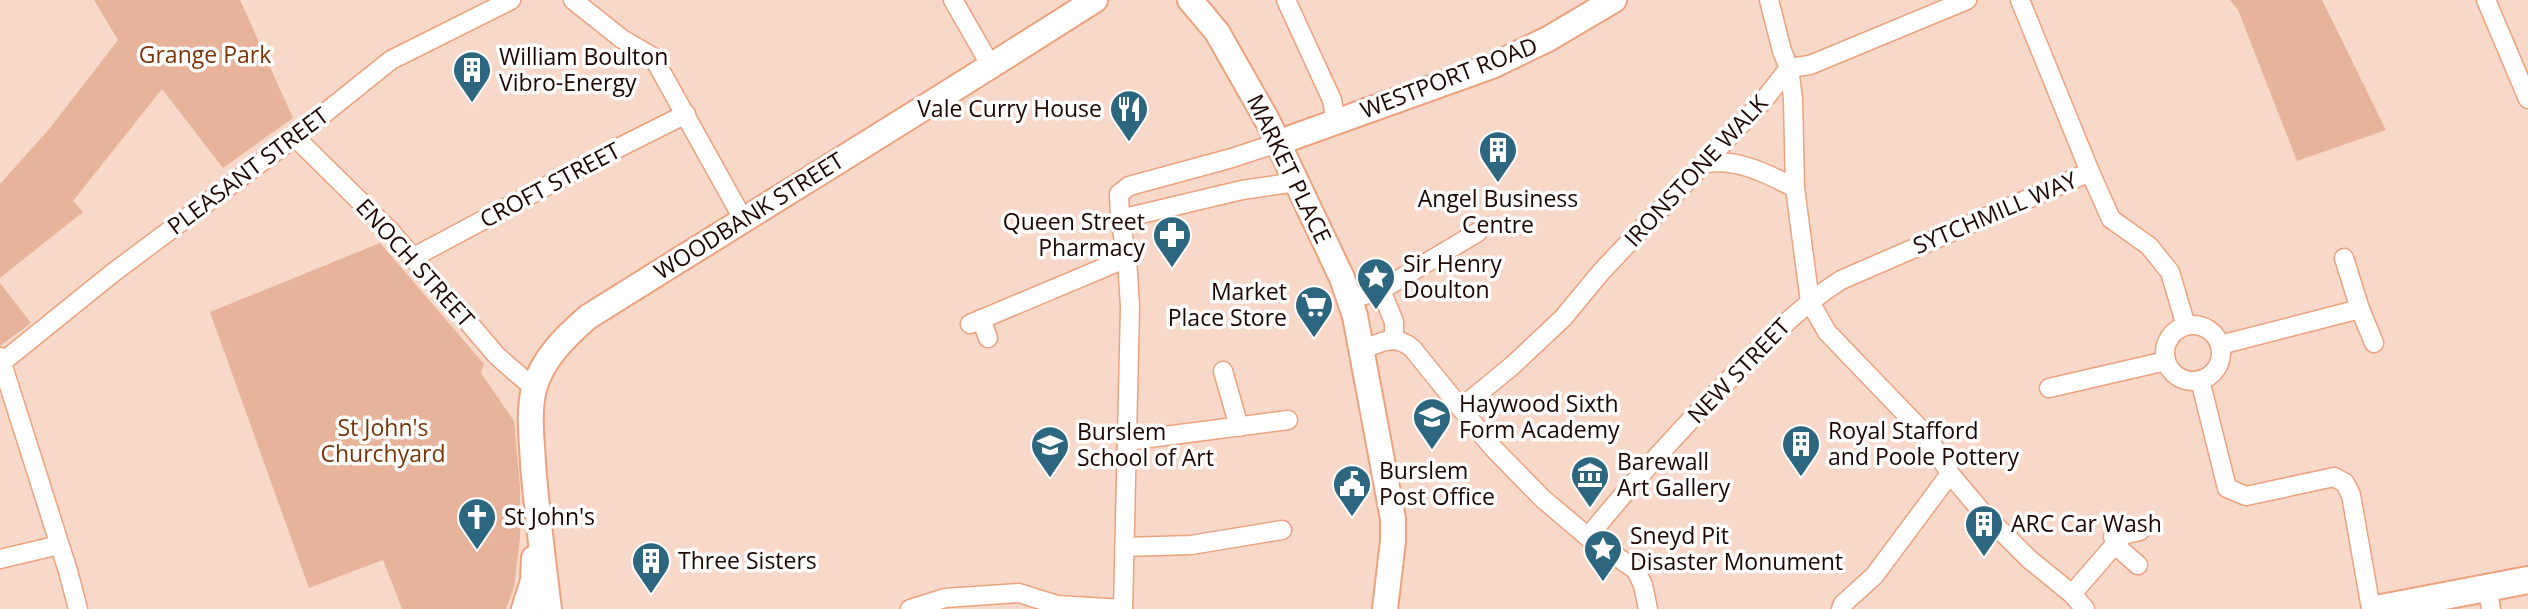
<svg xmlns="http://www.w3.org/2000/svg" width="2528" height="609" font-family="'Open Sans',sans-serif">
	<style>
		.green { fill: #e7b49b }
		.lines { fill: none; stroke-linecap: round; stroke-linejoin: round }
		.street-casing { stroke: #eca27d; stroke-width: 21 }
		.secondary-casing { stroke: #eca27d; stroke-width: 28 }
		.primary-casing { stroke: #eca27d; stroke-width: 30 }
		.street { stroke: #fff; stroke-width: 18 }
		.secondary { stroke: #fff; stroke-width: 24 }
		.primary { stroke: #fff; stroke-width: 26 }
		.labels { text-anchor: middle; stroke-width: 7; stroke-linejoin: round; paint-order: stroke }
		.park-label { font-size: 23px; fill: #7a3405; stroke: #fff }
		.poi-label { font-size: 23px; fill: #1d0500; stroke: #fff; text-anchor: start }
		.street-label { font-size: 23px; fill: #1d0500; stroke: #fff }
	</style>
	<rect width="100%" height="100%" fill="#f8d8c9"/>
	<g class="green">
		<polygon points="94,0 240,0 293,118 223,168 162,89 73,201 83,212 0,278 0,184 50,128 118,40"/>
		<polygon points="2230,0 2322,0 2386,130 2297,161 2238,10"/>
		<polygon points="380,243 484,364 481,373 514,421 520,487 520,538 514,587 506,609 402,609 383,560 309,588 210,312"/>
		<polygon points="0,283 31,323 0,346"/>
	</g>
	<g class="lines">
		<defs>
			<g id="street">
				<polyline points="573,0 622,39 653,57 743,219"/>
				<polyline points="953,0 991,66"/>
				<polyline points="1286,0 1332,100 1336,122"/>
				<polyline points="1769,0 1782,51 1789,68 1793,99 1795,188 1810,302 1827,332 1927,436 1950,474 1983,513 2029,559 2072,594 2085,609"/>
				<polyline points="2486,0 2528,99"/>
				<polyline points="1789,68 1810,65 1967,0"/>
				<polyline points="295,137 392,233 497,356 535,389"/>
				<path d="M 1706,163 C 1739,159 1766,173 1795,188"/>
				<polyline points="2090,172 2111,219 2149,246 2170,272 2186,326"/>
				<polyline points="1120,219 1242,190 1296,182"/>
				<polyline points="414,257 614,150 686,114"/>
				<polyline points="2344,258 2360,309 2374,343"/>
				<polyline points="1381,290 1394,322 1394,339"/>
				<polyline points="1349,300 1381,290 1478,232"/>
				<polyline points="981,319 988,338"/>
				<polyline points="970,324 1127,258"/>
				<circle cx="2193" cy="353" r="28"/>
				<polyline points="2220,345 2360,309"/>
				<path d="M 1362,350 C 1381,342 1394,334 1412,348 L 1493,448 L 1543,499 L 1588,537 L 1636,570 L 1643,585 L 1648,609"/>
				<polyline points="0,357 68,571 78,609"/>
				<polyline points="0,364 114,272 295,137 391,60 511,0"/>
				<polyline points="1223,371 1239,427"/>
				<polyline points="2200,380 2227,488 2246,496 2334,477 2345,483 2351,495 2371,609"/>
				<polyline points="2049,388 2166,361"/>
				<polyline points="1462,407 1513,365 1563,318 1601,272 1763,101 1789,68"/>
				<polyline points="1126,441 1288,420"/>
				<path d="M 1588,537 C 1630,485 1675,436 1721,388 C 1759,349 1794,310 1841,280 L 2090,172 L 2020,0"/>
				<polyline points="2113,537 2140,531"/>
				<polyline points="2115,545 2138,565"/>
				<polyline points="1124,547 1191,545 1282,530"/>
				<polyline points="0,559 59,545"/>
				<polyline points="2487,587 2491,609"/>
				<polyline points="2072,594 2123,535"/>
				<polyline points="910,609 945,598 1019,593 1057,605 1123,609"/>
				<polyline points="1123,609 1130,307 1127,258 1120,219 1119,194 1129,186 1232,158 1277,143"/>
				<polyline points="1841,609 1843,604 1874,576 1950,474"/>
			</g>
			<g id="secondary">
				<polyline points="1190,0 1217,32 1267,120 1342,278 1355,316 1393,519 1393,541 1385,609"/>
				<polyline points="1277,143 1492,66 1548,39 1614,0"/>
				<polyline points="524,609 533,581 534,558"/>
				<path d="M 549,609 C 543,561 537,513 533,464 C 532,440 528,413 534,389 C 542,359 566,336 588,317 C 757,211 927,107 1095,0"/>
			</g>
			<polyline id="primary" points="2376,609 2528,580"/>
		</defs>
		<use href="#street" class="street-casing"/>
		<use href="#secondary" class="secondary-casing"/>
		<use href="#primary" class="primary-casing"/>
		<use href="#street" class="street"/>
		<use href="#secondary" class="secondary"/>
		<use href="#primary" class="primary"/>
	</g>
	<defs>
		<symbol id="building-pin" viewBox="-11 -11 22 30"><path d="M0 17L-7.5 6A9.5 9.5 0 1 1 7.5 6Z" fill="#2c677f" stroke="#fff"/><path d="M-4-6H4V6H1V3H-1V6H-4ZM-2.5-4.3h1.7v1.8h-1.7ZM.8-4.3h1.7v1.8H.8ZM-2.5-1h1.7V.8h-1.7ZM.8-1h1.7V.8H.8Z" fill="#fff"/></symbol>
		<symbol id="restaurant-pin" viewBox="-11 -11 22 30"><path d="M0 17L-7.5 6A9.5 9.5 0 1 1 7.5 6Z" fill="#2c677f" stroke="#fff"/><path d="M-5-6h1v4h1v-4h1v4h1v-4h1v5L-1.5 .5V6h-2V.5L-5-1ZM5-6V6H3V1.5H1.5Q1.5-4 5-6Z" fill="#fff"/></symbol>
		<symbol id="pharmacy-pin" viewBox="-11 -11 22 30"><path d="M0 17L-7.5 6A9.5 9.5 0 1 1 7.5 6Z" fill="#2c677f" stroke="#fff"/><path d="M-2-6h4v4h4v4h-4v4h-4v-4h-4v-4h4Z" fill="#fff"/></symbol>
		<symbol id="sight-pin" viewBox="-11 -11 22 30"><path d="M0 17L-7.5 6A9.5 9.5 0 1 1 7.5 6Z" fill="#2c677f" stroke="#fff"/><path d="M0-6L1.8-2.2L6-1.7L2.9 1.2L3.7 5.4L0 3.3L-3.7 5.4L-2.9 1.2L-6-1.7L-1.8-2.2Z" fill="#fff"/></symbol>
		<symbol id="supermarket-pin" viewBox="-11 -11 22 30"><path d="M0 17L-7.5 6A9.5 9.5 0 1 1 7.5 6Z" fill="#2c677f" stroke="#fff"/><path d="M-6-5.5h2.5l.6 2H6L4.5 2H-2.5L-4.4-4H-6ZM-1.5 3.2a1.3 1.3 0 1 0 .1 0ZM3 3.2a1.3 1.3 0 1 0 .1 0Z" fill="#fff"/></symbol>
		<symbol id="school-pin" viewBox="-11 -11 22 30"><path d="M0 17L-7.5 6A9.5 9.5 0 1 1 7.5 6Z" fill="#2c677f" stroke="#fff"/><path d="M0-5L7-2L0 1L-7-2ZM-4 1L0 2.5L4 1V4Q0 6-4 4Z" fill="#fff"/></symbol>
		<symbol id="university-pin" viewBox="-11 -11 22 30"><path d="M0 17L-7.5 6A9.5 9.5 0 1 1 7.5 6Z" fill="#2c677f" stroke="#fff"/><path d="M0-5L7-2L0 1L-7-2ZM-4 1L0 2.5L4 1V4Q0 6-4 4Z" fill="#fff"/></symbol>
		<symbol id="museum-pin" viewBox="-11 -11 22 30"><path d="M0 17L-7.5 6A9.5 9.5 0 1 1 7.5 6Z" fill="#2c677f" stroke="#fff"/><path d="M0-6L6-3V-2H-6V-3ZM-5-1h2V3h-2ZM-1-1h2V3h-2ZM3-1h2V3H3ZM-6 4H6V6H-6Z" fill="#fff"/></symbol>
		<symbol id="civic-pin" viewBox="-11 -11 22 30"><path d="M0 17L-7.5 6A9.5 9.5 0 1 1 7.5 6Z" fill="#2c677f" stroke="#fff"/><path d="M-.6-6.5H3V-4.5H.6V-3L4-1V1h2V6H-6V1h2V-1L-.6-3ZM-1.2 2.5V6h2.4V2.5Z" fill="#fff"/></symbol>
		<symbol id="church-pin" viewBox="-11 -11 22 30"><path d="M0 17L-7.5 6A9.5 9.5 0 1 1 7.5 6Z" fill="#2c677f" stroke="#fff"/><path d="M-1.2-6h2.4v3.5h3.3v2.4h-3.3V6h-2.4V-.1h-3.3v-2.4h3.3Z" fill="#fff"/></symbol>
	</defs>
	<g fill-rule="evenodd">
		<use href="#building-pin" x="450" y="48" width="44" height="60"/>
		<use href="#restaurant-pin" x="1107" y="87" width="44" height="60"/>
		<use href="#building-pin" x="1476" y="128" width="44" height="60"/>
		<use href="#pharmacy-pin" x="1150" y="213" width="44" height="60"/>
		<use href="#sight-pin" x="1354" y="255" width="44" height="60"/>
		<use href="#supermarket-pin" x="1292" y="283" width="44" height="60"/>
		<use href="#school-pin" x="1410" y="395" width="44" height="60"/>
		<use href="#building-pin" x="1779" y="422" width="44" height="60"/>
		<use href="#university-pin" x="1028" y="423" width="44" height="60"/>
		<use href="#museum-pin" x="1568" y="453" width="44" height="60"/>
		<use href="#civic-pin" x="1330" y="462" width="44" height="60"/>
		<use href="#church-pin" x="455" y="495" width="44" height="60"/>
		<use href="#building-pin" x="1962" y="502" width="44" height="60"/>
		<use href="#sight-pin" x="1581" y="527" width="44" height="60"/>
		<use href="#building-pin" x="629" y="539" width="44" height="60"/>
	</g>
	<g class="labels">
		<g class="park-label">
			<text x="205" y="63">Grange Park</text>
			<text x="383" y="436">St John's<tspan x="383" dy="26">Churchyard</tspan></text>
		</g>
		<g class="poi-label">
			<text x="499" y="65">William Boulton<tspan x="499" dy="26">Vibro-Energy</tspan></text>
			<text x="1102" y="117" text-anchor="end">Vale Curry House</text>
			<text x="1498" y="207" text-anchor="middle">Angel Business<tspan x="1498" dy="26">Centre</tspan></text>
			<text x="1145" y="230" text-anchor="end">Queen Street<tspan x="1145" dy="26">Pharmacy</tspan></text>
			<text x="1403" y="272">Sir Henry<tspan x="1403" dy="26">Doulton</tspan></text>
			<text x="1287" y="300" text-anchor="end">Market<tspan x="1287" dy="26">Place Store</tspan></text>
			<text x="1459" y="412">Haywood Sixth<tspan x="1459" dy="26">Form Academy</tspan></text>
			<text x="1828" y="439">Royal Stafford<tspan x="1828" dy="26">and Poole Pottery</tspan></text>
			<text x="1077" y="440">Burslem<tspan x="1077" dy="26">School of Art</tspan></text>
			<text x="1617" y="470">Barewall<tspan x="1617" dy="26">Art Gallery</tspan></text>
			<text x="1379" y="479">Burslem<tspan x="1379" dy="26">Post Office</tspan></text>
			<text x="504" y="525">St John's</text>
			<text x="2011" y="532">ARC Car Wash</text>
			<text x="1630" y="544">Sneyd Pit<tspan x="1630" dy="26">Disaster Monument</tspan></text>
			<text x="678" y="569">Three Sisters</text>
		</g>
		<g class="street-label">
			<text transform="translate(1449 78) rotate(-21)" y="8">WESTPORT ROAD</text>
			<text transform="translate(1289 169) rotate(64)" y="8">MARKET PLACE</text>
			<text transform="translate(248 171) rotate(-37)" y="8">PLEASANT STREET</text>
			<text transform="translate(1696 171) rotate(-47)" y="8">IRONSTONE WALK</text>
			<text transform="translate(550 185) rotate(-28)" y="8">CROFT STREET</text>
			<text transform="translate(1995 213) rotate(-23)" y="8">SYTCHMILL WAY</text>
			<text transform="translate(749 216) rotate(-32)" y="8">WOODBANK STREET</text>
			<text transform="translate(415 263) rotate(48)" y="8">ENOCH STREET</text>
			<text transform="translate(1739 371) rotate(-46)" y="8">NEW STREET</text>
		</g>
	</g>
</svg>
